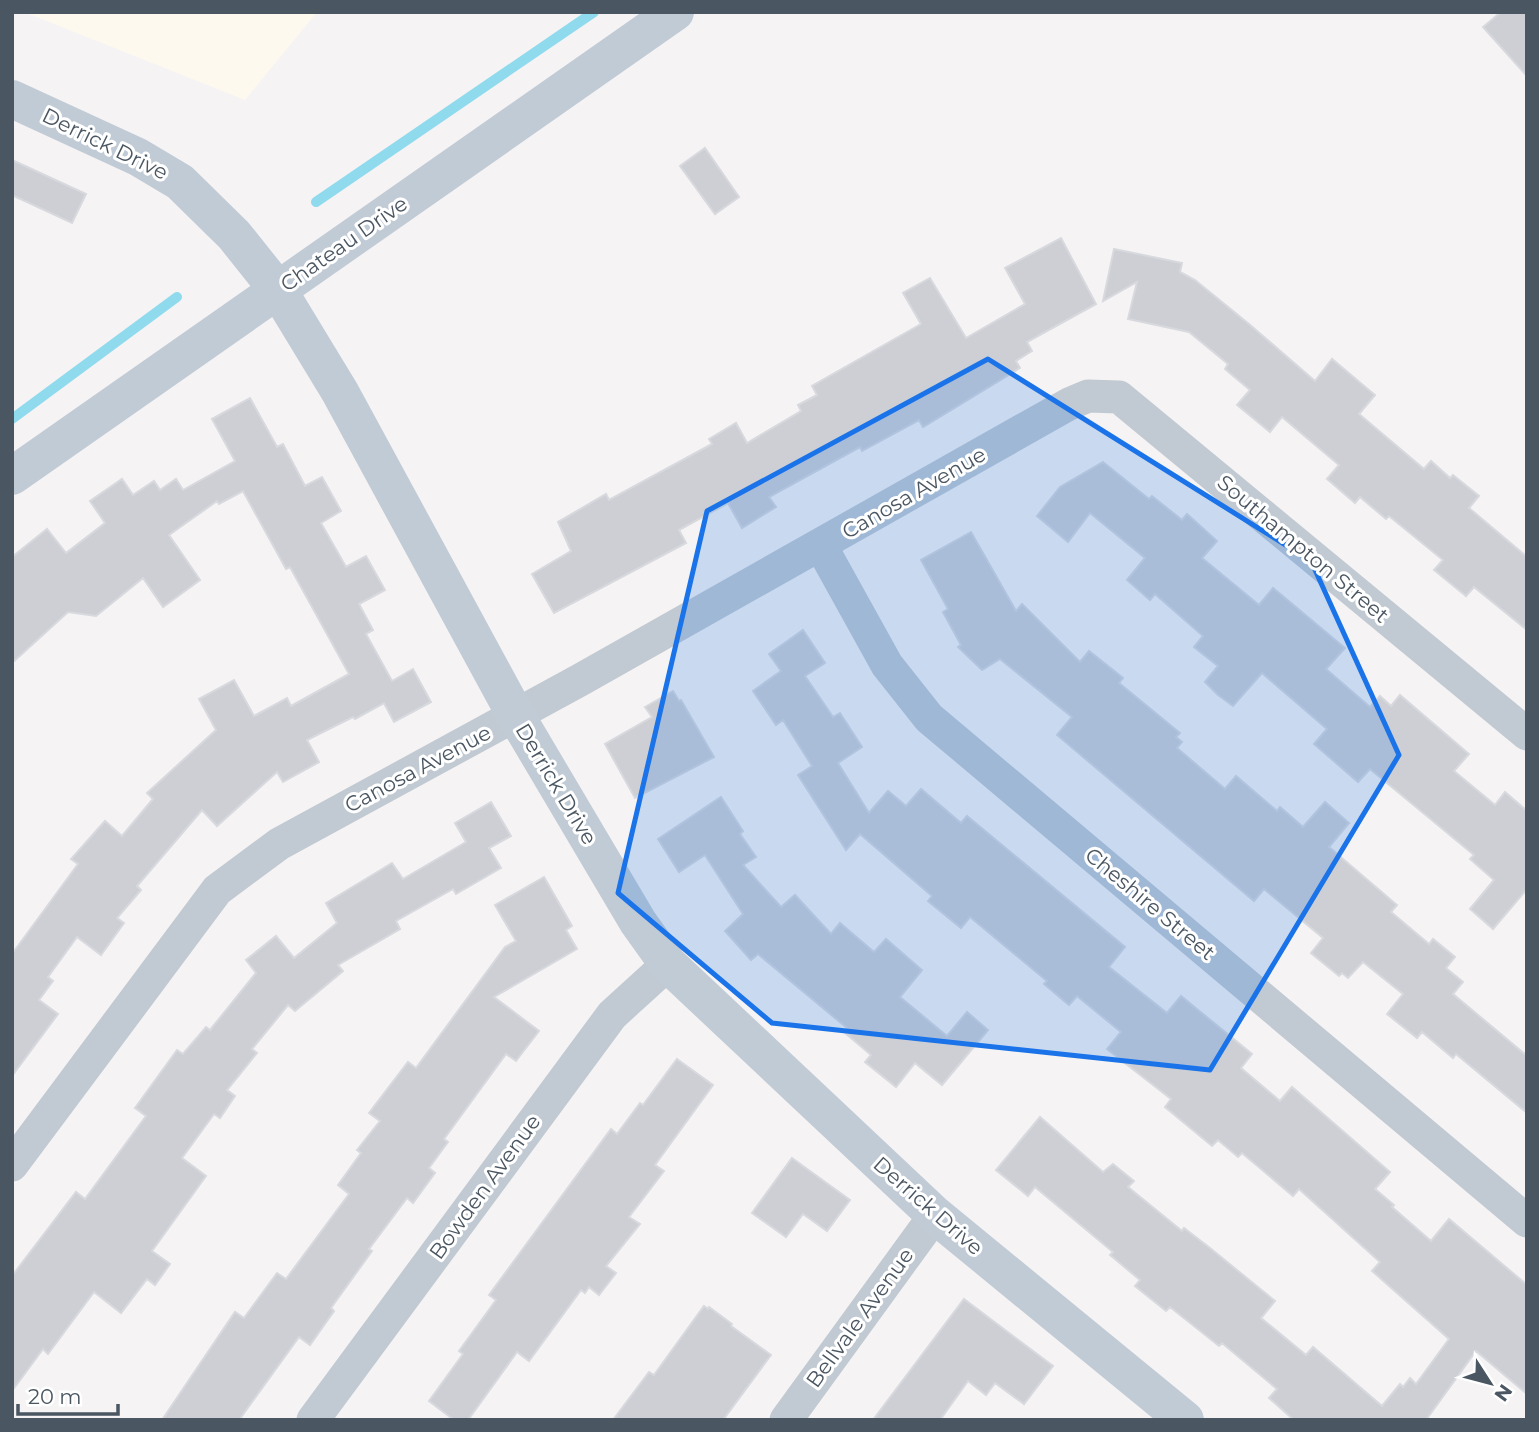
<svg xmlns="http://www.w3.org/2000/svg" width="1539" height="1432" font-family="Montserrat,sans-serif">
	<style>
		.commercial { fill: #fdf9ef }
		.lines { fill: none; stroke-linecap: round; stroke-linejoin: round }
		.stream { stroke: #90daee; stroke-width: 10 }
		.building { fill: #cdcfd5; stroke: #d7d9de; stroke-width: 2 }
		.street { stroke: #c1cad2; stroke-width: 33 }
		.secondary { stroke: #c1cbd6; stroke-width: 38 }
		.marked { fill: #1a73e8; fill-opacity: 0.2; stroke: #1a73e8; stroke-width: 5; stroke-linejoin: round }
		.labels { text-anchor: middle; stroke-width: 6; stroke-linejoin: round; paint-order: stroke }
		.street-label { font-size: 21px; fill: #4a5661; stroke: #fff }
	</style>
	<rect width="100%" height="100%" fill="#f5f3f3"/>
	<polygon class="commercial" points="24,12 317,12 245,100"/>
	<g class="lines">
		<g class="stream">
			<polyline points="316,202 594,12"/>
			<polyline points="12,419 177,297"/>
		</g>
	</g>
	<g class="building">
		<polygon points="1501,12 1527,12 1527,76 1483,27"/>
		<polygon points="705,148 739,197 715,214 680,166"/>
		<polygon points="12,160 86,194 72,223 12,195"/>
		<polygon points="1061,238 1096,304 1027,342 1032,351 1016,361 1020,368 923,427 919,420 862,451 860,447 769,497 776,507 742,528 728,503 679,530 686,543 554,613 532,574 571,551 558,522 606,494 609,500 712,444 709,439 736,423 747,443 801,411 798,405 817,395 812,386 921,324 903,293 930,278 966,338 1025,304 1005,268"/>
		<polygon points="1114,249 1182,263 1180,272 1195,280 1249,324 1315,381 1332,359 1375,395 1359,414 1424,469 1431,461 1450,478 1453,475 1479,496 1469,508 1527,557 1527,630 1474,587 1466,596 1434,570 1443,560 1389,516 1386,519 1360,497 1355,503 1327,479 1339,465 1282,417 1270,432 1237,405 1250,390 1225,369 1228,364 1189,332 1128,319 1137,282 1103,301"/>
		<polygon points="250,398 277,447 283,444 305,486 322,477 341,511 321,523 346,567 366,556 385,590 359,604 373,630 366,634 392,681 413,669 431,702 394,722 384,703 355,719 353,717 307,740 319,762 283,782 277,772 217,826 202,810 137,886 141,890 117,918 124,923 101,955 77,937 48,977 53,981 39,1000 58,1014 12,1076 12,954 78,864 71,859 105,821 122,836 153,799 147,793 216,730 199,699 234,680 254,716 287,698 291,706 349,674 290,567 286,569 243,491 219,504 217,501 169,535 200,580 163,607 143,578 96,616 68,612 12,663 12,557 47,529 66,553 105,523 90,501 122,479 133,495 154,481 160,490 176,479 183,490 235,461 212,419"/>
		<polygon points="1103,462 1149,499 1152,496 1182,520 1187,514 1217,541 1202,558 1259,605 1273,588 1345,648 1326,669 1370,707 1380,696 1391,706 1400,695 1469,754 1454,771 1495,805 1505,792 1527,811 1527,889 1493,929 1470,909 1494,880 1470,859 1474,855 1370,769 1358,782 1314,744 1327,729 1262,673 1233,706 1218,695 1205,682 1218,666 1194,647 1203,636 1155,594 1150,600 1127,580 1145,558 1090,513 1068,542 1037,516 1060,487"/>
		<polygon points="971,532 1016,611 1022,604 1080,662 1089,651 1123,678 1119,683 1180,733 1176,737 1182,742 1177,748 1225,789 1236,776 1277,811 1280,807 1303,827 1325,802 1349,823 1329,847 1397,905 1391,912 1429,944 1433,939 1455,957 1446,968 1463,982 1453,994 1527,1056 1527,1113 1456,1054 1453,1058 1422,1032 1417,1038 1387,1014 1403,994 1363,962 1348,978 1342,973 1339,976 1311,953 1323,938 1264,889 1254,901 1057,735 1072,717 1000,659 982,670 958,647 961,645 943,612 948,609 921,560"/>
		<polygon points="803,630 825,663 805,676 833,717 840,713 862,747 838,763 869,813 888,791 906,806 921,789 961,823 967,816 1125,947 1109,967 1167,1013 1181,996 1252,1054 1241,1068 1280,1101 1292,1087 1390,1172 1375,1189 1394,1205 1392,1207 1431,1241 1449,1219 1527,1285 1527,1394 1476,1351 1426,1420 1294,1420 1269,1398 1277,1389 1222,1343 1219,1346 1170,1307 1166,1311 1135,1286 1140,1280 1110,1255 1113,1252 1035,1187 1028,1196 996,1170 1040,1117 1103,1172 1113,1164 1134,1181 1128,1187 1182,1231 1184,1228 1210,1248 1275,1301 1261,1318 1306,1355 1313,1347 1382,1406 1400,1384 1403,1387 1410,1378 1416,1384 1449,1339 1372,1271 1380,1262 1299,1189 1293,1196 1242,1153 1238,1157 1218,1140 1212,1146 1165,1107 1171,1099 1107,1049 1121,1032 1077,996 1069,1005 1044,984 1047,981 970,917 961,928 928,901 932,896 860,834 846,850 798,775 812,766 783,720 776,725 753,691 781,671 769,654"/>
		<polygon points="673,691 679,701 681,700 714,757 635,798 605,744 652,717 645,707"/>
		<polygon points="721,797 743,831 740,834 756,857 743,865 781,907 795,895 831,934 840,923 874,952 886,939 922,970 900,997 947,1036 967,1012 988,1030 942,1085 915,1063 896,1087 865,1062 871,1055 844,1032 847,1028 758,954 751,960 725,931 743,914 705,855 679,872 658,839"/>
		<polygon points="491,802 511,836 489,848 501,868 456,894 453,889 396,921 400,929 338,965 343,971 295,1011 288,1005 252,1049 257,1053 227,1090 235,1096 220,1118 214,1114 182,1158 206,1176 152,1251 170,1264 155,1285 147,1279 121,1313 94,1292 48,1354 43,1349 12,1391 12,1276 76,1192 85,1199 146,1116 135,1108 177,1050 183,1054 206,1027 210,1030 256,973 246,960 276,936 294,958 337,923 326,903 392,863 403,879 466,842 455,823"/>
		<polygon points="544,877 572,926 566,930 577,949 494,997 539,1031 516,1061 506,1054 444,1139 448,1142 429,1168 435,1173 413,1203 407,1198 369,1249 372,1251 331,1308 334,1311 310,1345 299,1337 239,1420 162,1420 235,1312 244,1318 277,1273 286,1279 349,1194 338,1185 361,1153 357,1150 380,1121 369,1113 408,1062 416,1068 505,947 516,941 495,905"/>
		<polygon points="677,1059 713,1085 655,1165 664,1171 629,1217 640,1224 606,1266 616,1273 599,1295 589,1287 585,1293 581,1290 529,1361 517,1352 468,1420 454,1420 429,1401 463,1354 459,1351 496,1300 489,1295 611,1129 617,1134 640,1103 643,1105"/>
		<polygon points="792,1158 850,1200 827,1231 803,1214 786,1237 752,1213"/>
		<polygon points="964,1299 1053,1366 1024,1404 995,1383 986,1395 968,1381 940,1420 873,1420"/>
		<polygon points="704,1306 708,1309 709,1307 732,1324 731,1326 771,1355 723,1420 613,1420 649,1372 654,1375"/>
	</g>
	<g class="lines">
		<g class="street">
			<polyline points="821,546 887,665 929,718 1527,1221"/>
			<polyline points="12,1165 217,890 279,844 580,680 1069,404 1088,396 1119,397 1527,734"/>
			<polyline points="313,1420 612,1015 668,964"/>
			<polyline points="786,1420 935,1215"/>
		</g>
		<g class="secondary">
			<polyline points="12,99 138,157 180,182 234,235 278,290 340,392 516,716 638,922 668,964 935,1215 1185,1420"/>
			<polyline points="12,476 675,12"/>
		</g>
	</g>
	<path class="marked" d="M 988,359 L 1311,561 L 1399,755 L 1210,1070 L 772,1023 L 618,893 L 707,511 Z"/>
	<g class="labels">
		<g class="street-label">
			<text transform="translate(105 144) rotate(26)" y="7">Derrick Drive</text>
			<text transform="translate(344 244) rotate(-35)" y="7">Chateau Drive</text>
			<text transform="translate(914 493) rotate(-30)" y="7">Canosa Avenue</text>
			<text transform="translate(1303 549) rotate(40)" y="7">Southampton Street</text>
			<text transform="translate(418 769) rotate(-28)" y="7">Canosa Avenue</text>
			<text transform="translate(556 784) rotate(59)" y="7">Derrick Drive</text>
			<text transform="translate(1150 904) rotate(40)" y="7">Cheshire Street</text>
			<text transform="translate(485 1187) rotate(-54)" y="7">Bowden Avenue</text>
			<text transform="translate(928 1206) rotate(41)" y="7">Derrick Drive</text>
			<text transform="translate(860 1318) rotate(-54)" y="7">Bellvale Avenue</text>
		</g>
	</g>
	<rect width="1539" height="1432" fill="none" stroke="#4a5661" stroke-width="28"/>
	<g transform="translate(1490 1383) rotate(126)" stroke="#ffffff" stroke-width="5" paint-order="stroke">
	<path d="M0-5L12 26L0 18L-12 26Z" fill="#4a5661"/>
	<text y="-10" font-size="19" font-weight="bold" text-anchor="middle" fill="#4a5661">N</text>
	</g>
	<path d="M18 1404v10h100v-10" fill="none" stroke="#4a5661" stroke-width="3.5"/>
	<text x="28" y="1404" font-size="21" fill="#4a5661" stroke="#ffffff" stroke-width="5" paint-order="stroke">20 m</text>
</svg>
